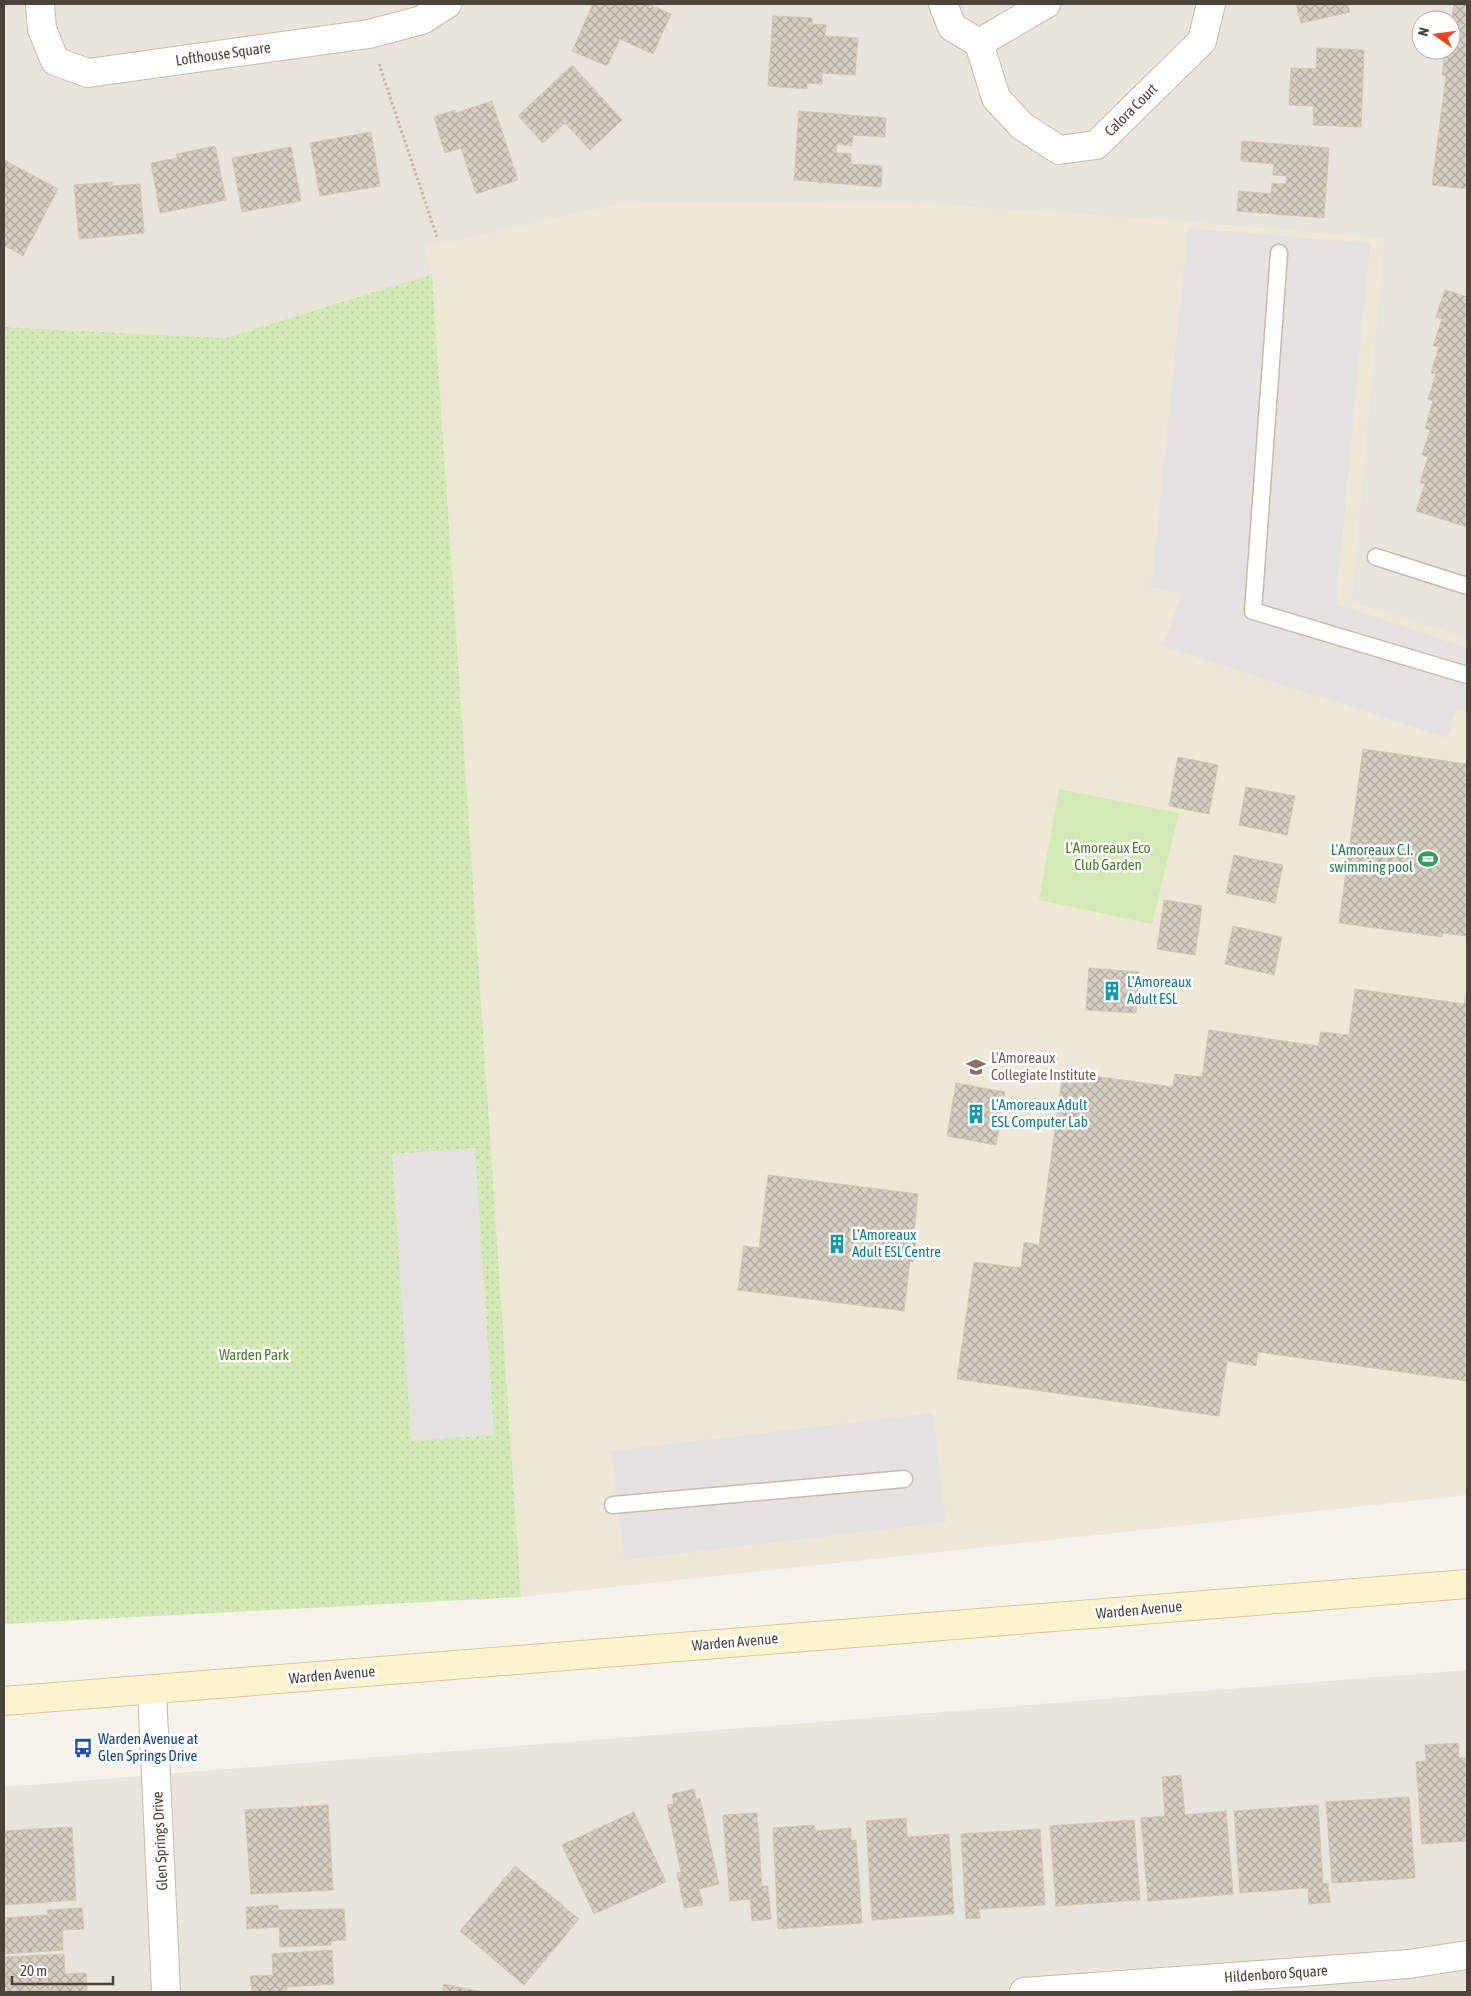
<svg xmlns="http://www.w3.org/2000/svg" width="1471" height="1996" font-family="'Asap Condensed',sans-serif">
	<style>
		.residential { fill: #eae5da; fill-rule: evenodd }
		.education { fill: #efe8d6 }
		.green { fill: #d2eab5 }
		.park { fill: url(#park-dots) }
		.parking { fill: #e5e3e0 }
		.building { fill: url(#building-cross-hatch); stroke: #d3c7b4 }
		.lines { fill: none; stroke-linecap: round; stroke-linejoin: round }
		.lane-casing { stroke: #c2bbae; stroke-width: 19 }
		.street-casing { stroke: #c2bbae; stroke-width: 30 }
		.secondary-casing { stroke: #d6c79b; stroke-width: 30 }
		.path { stroke: #c4b79f; stroke-width: 3; stroke-dasharray: 2.5 2.5; stroke-linecap: butt }
		.lane { stroke: #fff; stroke-width: 16 }
		.street { stroke: #fff; stroke-width: 28 }
		.secondary { stroke: #fff3cd; stroke-width: 28 }
		.labels { text-anchor: middle; stroke-width: 5; stroke-linejoin: round; paint-order: stroke }
		.street-label { font-size: 15px; fill: #4b4439; stroke: #fff }
		.park-label { font-size: 15px; fill: #4a7f2a; stroke: #fff }
		.leisure-label { font-size: 15px; fill: #27864d; stroke: #fff; text-anchor: end }
		.culture-label { font-size: 15px; fill: #0d838f; stroke: #fff; text-anchor: start }
		.education-label { font-size: 15px; fill: #785e54; stroke: #fff; text-anchor: start }
		.transit-label { font-size: 15px; fill: #164399; stroke: #fff; text-anchor: start }
	</style>
	<defs>
		<pattern id="park-dots" width="8" height="8" patternUnits="userSpaceOnUse" patternTransform="scale(1.25)"><rect width="8" height="8" fill="#d2eab5"/><path d="M2 2h.1M6 6h.1" fill="none" stroke="#b6ca9c" stroke-width="1.8" stroke-linecap="round"/></pattern>
		<pattern id="building-cross-hatch" width="8" height="8" patternUnits="userSpaceOnUse" patternTransform="scale(1.25)"><rect width="8" height="8" fill="#d8cfc1"/><path d="M0 0l8 8M0 8l8-8" fill="none" stroke="#b1aa9e"/></pattern>
	</defs>
	<rect width="100%" height="100%" fill="#f6f3ec"/>
	<g class="residential">
		<path d="M 4,4 L 1467,4 L 1467,639 L 1351,602 L 1384,239 L 1161,220 L 923,204 L 625,203 L 426,248 L 432,274 L 225,338 L 4,327 ZM 1421,20 L 1451,20 L 1451,50 L 1421,50 Z"/>
		<polygon points="1467,1670 1467,1992 4,1992 4,1787"/>
	</g>
	<polygon class="education" points="625,203 923,204 1161,220 1384,239 1351,602 1467,639 1467,1495 521,1597 432,274 426,248"/>
	<polygon class="green" points="1059,789 1179,813 1152,924 1039,900"/>
	<polygon class="park" points="432,274 521,1597 4,1624 4,327 225,338"/>
	<g class="parking">
		<polygon points="1188,228 1370,243 1336,604 1467,648 1467,713 1457,710 1447,738 1163,646 1181,593 1151,587"/>
		<polygon points="475,1148 494,1435 411,1441 392,1154"/>
		<polygon points="933,1413 946,1522 624,1560 611,1451"/>
	</g>
	<g class="building">
		<polygon points="593,4 648,4 671,14 653,54 620,39 607,66 572,51"/>
		<polygon points="1296,4 1348,4 1350,12 1301,23"/>
		<polygon points="1454,4 1467,4 1467,189 1432,185 1446,76 1442,75 1445,50 1451,50 1451,20 1448,20 1449,16 1452,17"/>
		<polygon points="773,16 812,18 812,24 826,25 825,36 858,38 855,75 822,73 822,84 807,83 807,89 768,86"/>
		<polygon points="1317,48 1364,50 1361,127 1313,125 1314,106 1289,105 1291,68 1316,69"/>
		<polygon points="572,65 622,120 590,150 565,123 543,143 518,116"/>
		<polygon points="492,101 518,180 476,194 461,148 445,153 434,117 455,110 456,113"/>
		<polygon points="799,111 886,118 885,137 853,135 852,146 837,144 836,153 851,154 851,164 882,166 881,187 794,180"/>
		<polygon points="371,132 380,186 320,196 310,143"/>
		<polygon points="1242,141 1329,148 1324,218 1237,211 1239,191 1271,194 1272,183 1286,184 1287,176 1273,175 1274,164 1241,161"/>
		<polygon points="215,146 226,200 160,213 151,163 177,158 177,154"/>
		<polygon points="291,147 301,201 242,212 232,158"/>
		<polygon points="4,160 58,189 23,256 4,245"/>
		<polygon points="112,182 112,186 140,184 144,233 79,239 74,185"/>
		<polygon points="1445,290 1467,297 1467,527 1416,511 1425,484 1420,483 1428,457 1422,455 1430,430 1425,428 1433,401 1428,399 1436,374 1431,373 1439,347 1433,346 1442,319 1436,317"/>
		<polygon points="1363,749 1466,764 1467,936 1443,933 1442,937 1339,923"/>
		<polygon points="1178,757 1218,765 1209,814 1169,806"/>
		<polygon points="1246,787 1295,796 1287,835 1239,825"/>
		<polygon points="1234,855 1283,865 1275,903 1226,893"/>
		<polygon points="1164,900 1202,906 1195,955 1157,949"/>
		<polygon points="1233,926 1282,937 1274,975 1225,964"/>
		<polygon points="1089,968 1139,972 1136,1013 1086,1010"/>
		<polygon points="1355,989 1464,1004 1467,990 1467,1381 1258,1352 1256,1366 1227,1361 1219,1416 957,1379 974,1262 1021,1268 1024,1242 1039,1245 1063,1072 1173,1087 1175,1074 1202,1077 1209,1030 1318,1046 1321,1032 1349,1035"/>
		<polygon points="956,1083 1005,1092 996,1145 947,1136"/>
		<polygon points="768,1175 918,1194 913,1242 916,1242 913,1262 910,1261 904,1311 738,1290 744,1246 759,1248"/>
		<polygon points="1458,1743 1459,1758 1467,1758 1467,1841 1422,1844 1416,1762 1426,1761 1425,1745"/>
		<polygon points="1181,1775 1185,1815 1226,1811 1233,1894 1148,1901 1141,1818 1165,1816 1162,1777"/>
		<polygon points="694,1789 696,1799 700,1798 719,1884 699,1889 703,1905 684,1908 677,1873 681,1872 667,1805 674,1804 672,1794"/>
		<polygon points="1409,1797 1415,1878 1332,1883 1326,1802"/>
		<polygon points="328,1805 333,1890 251,1894 245,1810"/>
		<polygon points="1318,1805 1323,1884 1328,1883 1330,1902 1309,1904 1308,1888 1240,1893 1234,1811"/>
		<polygon points="634,1812 666,1882 594,1914 562,1845"/>
		<polygon points="757,1813 762,1886 768,1886 771,1919 752,1921 750,1899 730,1901 723,1815"/>
		<polygon points="906,1818 907,1837 949,1834 954,1914 872,1920 866,1821"/>
		<polygon points="1134,1820 1140,1900 1056,1906 1050,1826"/>
		<polygon points="814,1825 815,1831 851,1828 851,1841 856,1840 862,1923 778,1929 773,1828"/>
		<polygon points="72,1827 76,1900 4,1905 4,1831"/>
		<polygon points="1040,1829 1045,1905 979,1909 980,1918 966,1919 961,1834"/>
		<polygon points="515,1866 579,1919 524,1985 460,1931"/>
		<polygon points="278,1905 278,1910 344,1909 346,1940 331,1941 331,1945 280,1947 279,1927 247,1929 246,1907"/>
		<polygon points="82,1908 84,1929 62,1930 63,1950 4,1954 4,1918 48,1915 47,1910"/>
		<polygon points="332,1950 334,1984 286,1987 287,1992 252,1992 250,1976 273,1975 272,1954"/>
		<polygon points="64,1954 65,1974 86,1973 87,1992 52,1992 52,1990 4,1992 4,1957"/>
		<polygon points="444,1984 482,1992 442,1992"/>
	</g>
	<g class="lines">
		<defs>
			<g id="lane">
				<polyline points="1279,253 1253,611 1467,675"/>
				<polyline points="1376,557 1467,586"/>
				<polyline points="613,1505 904,1479"/>
			</g>
			<g id="street">
				<polyline points="40,4 42,29 55,61 88,73 369,34 422,20 447,4"/>
				<polyline points="943,4 952,27 979,43 996,98 1022,126 1059,150 1096,145 1202,41 1211,4"/>
				<polyline points="979,43 1046,4"/>
				<polyline points="152,1690 166,1992"/>
				<polyline points="1024,1992 1409,1964 1467,1955"/>
			</g>
			<polyline id="secondary" points="4,1701 1467,1584"/>
		</defs>
		<use href="#lane" class="lane-casing"/>
		<use href="#street" class="street-casing"/>
		<use href="#secondary" class="secondary-casing"/>
		<polyline class="path" points="379,64 437,237"/>
		<use href="#lane" class="lane"/>
		<use href="#street" class="street"/>
		<use href="#secondary" class="secondary"/>
	</g>
	<defs>
		<symbol id="stadium-bare" viewBox="-9 -9 18 18"><path d="M0-5a6.5 5 0 1 0 0 10a6.5 5 0 1 0 0-10ZM-3.5-1.8h7v3.6h-7Z" fill="#2e9e5b" stroke="#fff" stroke-width="2.5" paint-order="stroke"/></symbol>
		<symbol id="building-bare" viewBox="-9 -9 18 18"><path d="M-4-6H4V6H1V3H-1V6H-4ZM-2.5-4.3h1.7v1.8h-1.7ZM.8-4.3h1.7v1.8H.8ZM-2.5-1h1.7V.8h-1.7ZM.8-1h1.7V.8H.8Z" fill="#0f9aa8" stroke="#fff" stroke-width="2.5" paint-order="stroke"/></symbol>
		<symbol id="school-bare" viewBox="-9 -9 18 18"><path d="M0-5L7-2L0 1L-7-2ZM-4 1L0 2.5L4 1V4Q0 6-4 4Z" fill="#8d6e63" stroke="#fff" stroke-width="2.5" paint-order="stroke"/></symbol>
		<symbol id="bus-bare" viewBox="-9 -9 18 18"><path d="M-5-6H5V4H4V6H2V4H-2V6H-4V4H-5ZM-3.5-4V0h7V-4ZM-3.5 1.2v1.5H-2V1.2ZM2 1.2v1.5H3.5V1.2Z" fill="#1a4fb4" stroke="#fff" stroke-width="2.5" paint-order="stroke"/></symbol>
	</defs>
	<g fill-rule="evenodd">
		<use href="#stadium-bare" x="1414" y="845" width="28" height="28"/>
		<use href="#building-bare" x="1098" y="977" width="28" height="28"/>
		<use href="#school-bare" x="962" y="1053" width="28" height="28"/>
		<use href="#building-bare" x="962" y="1100" width="28" height="28"/>
		<use href="#building-bare" x="823" y="1230" width="28" height="28"/>
		<use href="#bus-bare" x="69" y="1734" width="28" height="28"/>
	</g>
	<g class="labels">
		<g class="street-label">
			<text transform="translate(223 54) rotate(-8)" y="5">Lofthouse Square</text>
			<text transform="translate(1131 110) rotate(-45)" y="5">Calora Court</text>
			<text transform="translate(1139 1610) rotate(-5)" y="5">Warden Avenue</text>
			<text transform="translate(735 1642) rotate(-5)" y="5">Warden Avenue</text>
			<text transform="translate(332 1675) rotate(-5)" y="5">Warden Avenue</text>
			<text transform="translate(160 1841) rotate(-93)" y="5">Glen Springs Drive</text>
			<text transform="translate(1276 1974) rotate(-4)" y="5">Hildenboro Square</text>
		</g>
		<g class="park-label">
			<text x="1108" y="853">L'Amoreaux Eco<tspan x="1108" dy="17">Club Garden</tspan></text>
			<text x="254" y="1360">Warden Park</text>
		</g>
		<g class="leisure-label">
			<text x="1413" y="855">L'Amoreaux C.I.<tspan x="1413" dy="17">swimming pool</tspan></text>
		</g>
		<g class="culture-label">
			<text x="1127" y="987">L'Amoreaux<tspan x="1127" dy="17">Adult ESL</tspan></text>
			<text x="991" y="1110">L'Amoreaux Adult<tspan x="991" dy="17">ESL Computer Lab</tspan></text>
			<text x="852" y="1240">L'Amoreaux<tspan x="852" dy="17">Adult ESL Centre</tspan></text>
		</g>
		<g class="education-label">
			<text x="991" y="1063">L'Amoreaux<tspan x="991" dy="17">Collegiate Institute</tspan></text>
		</g>
		<g class="transit-label">
			<text x="98" y="1744">Warden Avenue at<tspan x="98" dy="17">Glen Springs Drive</tspan></text>
		</g>
	</g>
	<rect width="1471" height="1996" fill="none" stroke="#4b4439" stroke-width="10"/>
	<g transform="translate(1436 35) rotate(284)"><circle r="24" fill="#ffffff" stroke="#b7b4b0"/>
	<path d="M0-4L9 19L0 12L-9 19Z" fill="#fc3f1d"/>
	<text y="-8" font-size="14" font-weight="bold" text-anchor="middle" fill="#4b4439">N</text>
	</g>
	<path d="M12 1976v8h101v-8" fill="none" stroke="#4b4439" stroke-width="2.5"/>
	<text x="20" y="1976" font-size="15" fill="#4b4439" stroke="#ffffff" stroke-width="4" paint-order="stroke">20 m</text>
</svg>
